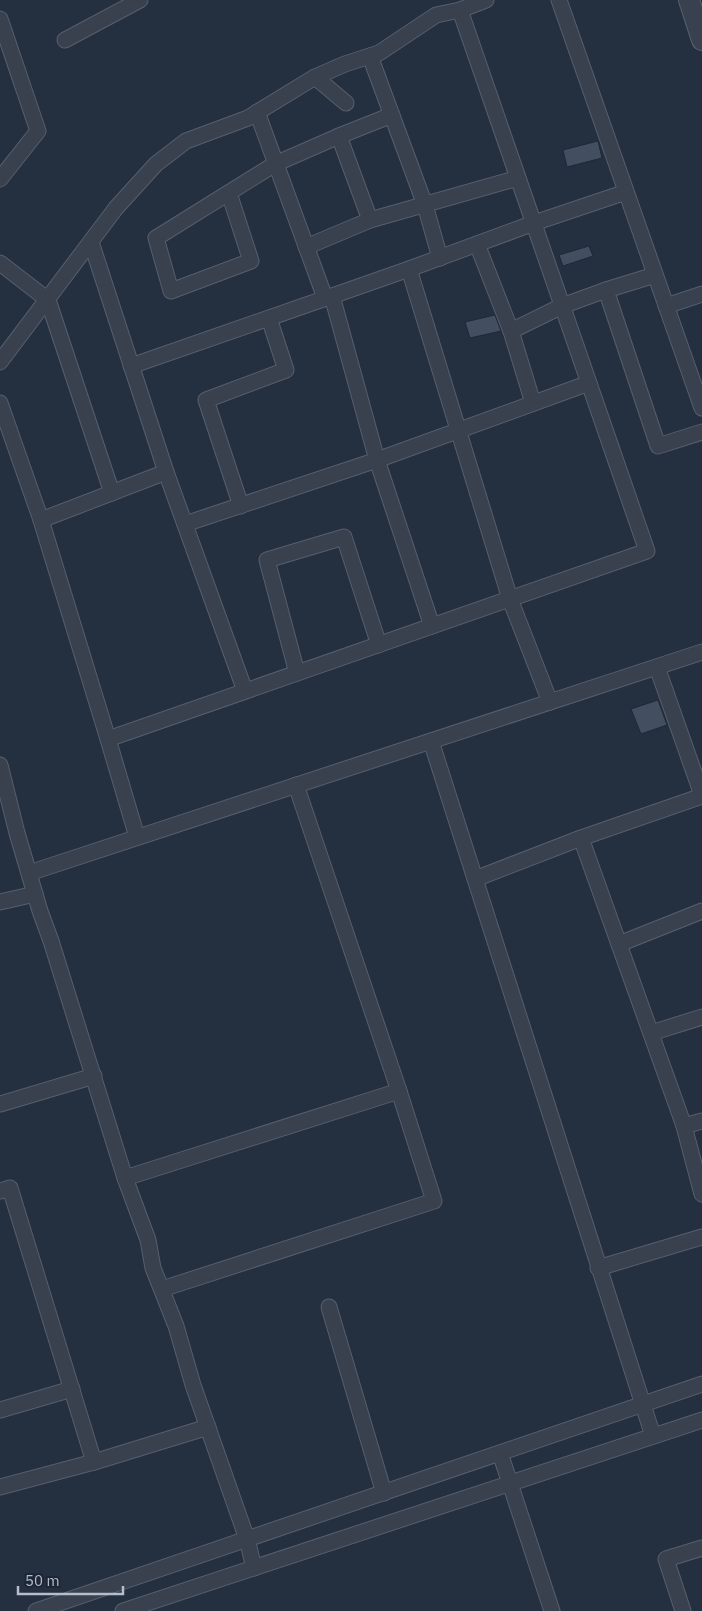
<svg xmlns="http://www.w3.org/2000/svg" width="702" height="1611" font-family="'IBM Plex Sans',sans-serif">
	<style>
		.building { fill: #434f61; stroke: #1f2836 }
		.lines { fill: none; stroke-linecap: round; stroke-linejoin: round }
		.minor-casing { stroke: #565f6d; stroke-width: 17 }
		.tertiary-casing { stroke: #565f6d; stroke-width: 22 }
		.minor { stroke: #39414f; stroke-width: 15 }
		.tertiary { stroke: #39414f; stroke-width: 20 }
	</style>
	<rect width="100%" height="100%" fill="#242f3f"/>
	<g class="building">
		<polygon points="598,141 602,158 567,167 563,150"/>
		<polygon points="589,246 593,256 563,266 559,255"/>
		<polygon points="495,315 501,331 470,338 465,322"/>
		<polygon points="658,700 667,725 641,734 631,709"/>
	</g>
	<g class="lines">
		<defs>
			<g id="minor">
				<polyline points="559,0 702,408"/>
				<polyline points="0,19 38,131 0,179"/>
				<polyline points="65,40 140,0"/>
				<polyline points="370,56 425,205 440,258"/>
				<polyline points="315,77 346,103"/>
				<polyline points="257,112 325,298"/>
				<polyline points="339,136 392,115"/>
				<polyline points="229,193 251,261 171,291 156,238 275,164 339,136 370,220 306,247"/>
				<polyline points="370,220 518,178"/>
				<polyline points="91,242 166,472 41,520 108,739"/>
				<polyline points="477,244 511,331 562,306 606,290"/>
				<polyline points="0,263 48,300 112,493"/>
				<polyline points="409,269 534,223 626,192"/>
				<polyline points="655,275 606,290 658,446 702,432"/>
				<polyline points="332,296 409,269 510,599 550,702"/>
				<polyline points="666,306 702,294"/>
				<polyline points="511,331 533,403"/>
				<polyline points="0,362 116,208 156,164 186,141 248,118 315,77 345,64 379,53 436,15 460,10 486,0"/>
				<polyline points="131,366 332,296 377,460 589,383"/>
				<polyline points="0,403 41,520"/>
				<polyline points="166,472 245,691"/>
				<polyline points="241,506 206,400 286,370 269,318"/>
				<polyline points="185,524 377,460 432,626"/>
				<polyline points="657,667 702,795"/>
				<polyline points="297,673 267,560 344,537 379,645"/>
				<polyline points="431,741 653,1436"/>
				<polyline points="0,765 17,833 40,911 51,941 125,1178 148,1240 153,1268 176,1326 193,1385 247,1539 254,1568"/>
				<polyline points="137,837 108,739 647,551 460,10"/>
				<polyline points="581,838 702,796"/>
				<polyline points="29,873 702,652"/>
				<polyline points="475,879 581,838 684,1126"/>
				<polyline points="0,902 35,894"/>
				<polyline points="619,944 702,911"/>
				<polyline points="651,1033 702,1017"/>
				<polyline points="0,1104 94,1076"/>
				<polyline points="702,1121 684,1126 702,1194"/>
				<polyline points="125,1178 399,1091 296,785"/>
				<polyline points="0,1191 10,1188 94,1462 0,1487"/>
				<polyline points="598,1268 702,1237"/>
				<polyline points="162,1289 434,1201 399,1091"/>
				<polyline points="329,1307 384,1493"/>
				<polyline points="0,1410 72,1389"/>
				<polyline points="500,1453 552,1611"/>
				<polyline points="94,1462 208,1427"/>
				<polyline points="36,1611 702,1384"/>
				<polyline points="123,1611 702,1420"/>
				<polyline points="683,1611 666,1559 702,1548"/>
			</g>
			<polyline id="tertiary" points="689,0 702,40"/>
		</defs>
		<use href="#minor" class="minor-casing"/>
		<use href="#tertiary" class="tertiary-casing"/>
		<use href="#minor" class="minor"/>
		<use href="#tertiary" class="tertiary"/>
	</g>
	<path d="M18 1586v8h105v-8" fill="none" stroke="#b5bcca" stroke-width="2.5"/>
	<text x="25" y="1586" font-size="15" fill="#b5bcca" stroke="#1d2634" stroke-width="4" paint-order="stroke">50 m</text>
</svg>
